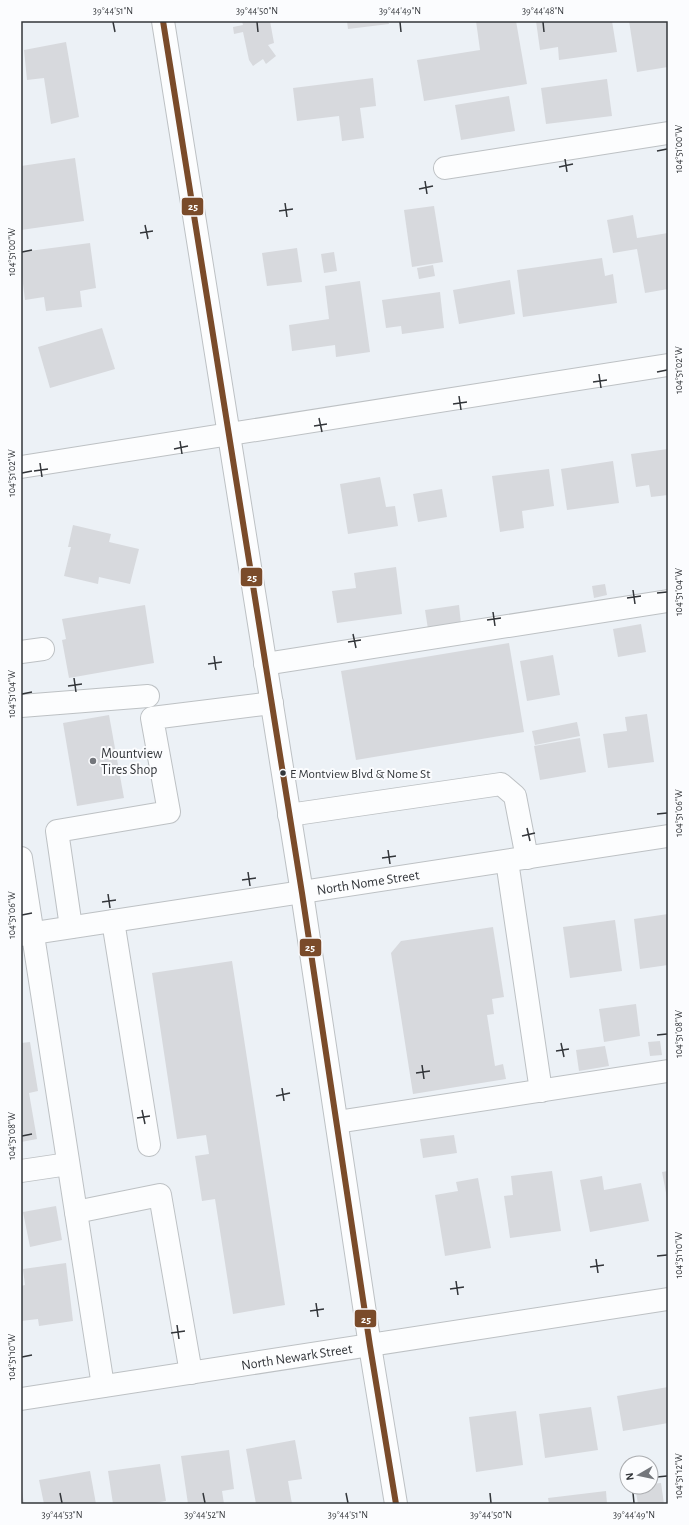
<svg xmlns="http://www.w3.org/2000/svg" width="689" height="1525" font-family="'Alegreya Sans',sans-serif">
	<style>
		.building { fill: #d7d9dd }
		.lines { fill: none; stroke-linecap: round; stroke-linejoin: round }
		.minor-casing { stroke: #bdc1c4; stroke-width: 24 }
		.major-casing { stroke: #bdc1c4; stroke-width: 24 }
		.minor { stroke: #fcfdfe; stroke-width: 22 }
		.major { stroke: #fcfdfe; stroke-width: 22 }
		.bus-1-casing { stroke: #fbfcfe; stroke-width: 9 }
		.bus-1 { stroke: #7a4b2a; stroke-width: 6 }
		.ticks { fill: none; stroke: #33363a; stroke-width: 1.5 }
		.poi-dot { fill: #74777c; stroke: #fbfcfe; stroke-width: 1.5 }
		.bus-dot { fill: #33363a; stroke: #fbfcfe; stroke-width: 1.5 }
		.labels { text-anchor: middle; stroke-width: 4; stroke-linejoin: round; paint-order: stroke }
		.bus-label { font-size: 13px; fill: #33363a; stroke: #fbfcfe; text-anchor: start }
		.poi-label { font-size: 14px; fill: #33363a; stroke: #fbfcfe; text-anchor: start }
		.street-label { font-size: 14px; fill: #33363a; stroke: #fbfcfe }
		.line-badge { stroke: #fbfcfe; stroke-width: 1.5 }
		.badge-label { font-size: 11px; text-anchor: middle; font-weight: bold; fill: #fff }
		.neatline { fill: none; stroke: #33363a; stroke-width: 1.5 }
		.ticks-label { font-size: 10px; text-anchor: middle; fill: #33363a }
	</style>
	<rect width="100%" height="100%" fill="#ecf1f6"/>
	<g class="building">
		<polygon points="242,21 270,21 274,43 268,45 276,56 266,64 263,59 253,66 249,60 243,32 234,34 233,27 243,25"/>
		<polygon points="347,21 388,21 389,24 348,29"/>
		<polygon points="476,21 516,21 527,84 424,101 417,60 480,50"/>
		<polygon points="536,21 612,21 617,52 559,60 558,47 540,50"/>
		<polygon points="629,21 668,21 668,67 637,72"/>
		<polygon points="66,42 79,117 51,124 44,78 27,80 24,50"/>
		<polygon points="373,78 376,106 360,108 364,138 342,141 339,116 297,121 293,88"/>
		<polygon points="607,79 612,116 546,124 541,88"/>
		<polygon points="509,96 515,131 461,140 455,105"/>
		<polygon points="75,158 84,221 21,230 21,166"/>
		<polygon points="434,206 443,262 412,267 404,210"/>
		<polygon points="633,215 637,238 668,233 668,289 645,293 637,249 613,253 607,220"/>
		<polygon points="90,243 96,288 80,291 82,307 46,311 44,297 25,300 21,268 21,252"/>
		<polygon points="297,248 302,282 267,286 262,253"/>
		<polygon points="334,252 337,271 324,273 321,254"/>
		<polygon points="602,258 605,276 613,274 617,303 523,317 517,270"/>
		<polygon points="433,265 435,276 419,279 417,268"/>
		<polygon points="510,280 515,314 459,324 453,290"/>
		<polygon points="360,281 370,352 336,357 335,345 292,351 289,325 329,319 325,286"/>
		<polygon points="440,292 444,328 402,334 401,326 386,328 382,300"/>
		<polygon points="102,328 115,369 50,388 38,347"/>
		<polygon points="668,449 668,495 651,497 649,485 636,487 631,454"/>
		<polygon points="613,461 619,503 567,510 561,469"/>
		<polygon points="549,469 554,506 522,511 524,528 500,532 492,476"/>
		<polygon points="380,477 386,507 395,506 398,526 348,534 340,484"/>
		<polygon points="442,489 447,517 418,522 413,494"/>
		<polygon points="73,525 111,534 109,542 139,549 130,584 99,577 98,584 64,576 71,547 68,547"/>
		<polygon points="396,567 402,614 337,623 332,591 356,588 354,573"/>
		<polygon points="605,584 607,595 594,598 592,586"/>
		<polygon points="145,605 154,663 69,678 62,640 66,639 62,619"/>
		<polygon points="459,605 461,624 428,629 425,610"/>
		<polygon points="641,624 646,652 618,657 613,629"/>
		<polygon points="509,643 524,732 356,760 341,671"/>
		<polygon points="553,655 560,695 527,701 520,661"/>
		<polygon points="647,714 654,762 608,768 603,734 627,731 625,717"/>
		<polygon points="109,715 124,798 77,806 63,723"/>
		<polygon points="577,722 580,736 535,745 532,731"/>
		<polygon points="580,738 586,772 540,780 534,746"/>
		<polygon points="668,914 668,965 640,969 634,919"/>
		<polygon points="615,920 622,971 570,978 563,927"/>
		<polygon points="493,927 504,997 492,999 494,1014 487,1015 495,1066 503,1064 506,1079 413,1094 391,953 401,941"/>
		<polygon points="232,961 285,1305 233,1314 215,1199 202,1201 195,1156 209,1154 206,1135 177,1139 152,973"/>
		<polygon points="636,1004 640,1036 604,1042 599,1009"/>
		<polygon points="660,1041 662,1055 650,1056 648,1042"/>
		<polygon points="30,1042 38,1091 29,1093 37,1139 21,1142 21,1043"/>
		<polygon points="605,1046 609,1066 579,1071 576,1050"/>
		<polygon points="454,1135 457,1153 423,1158 420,1139"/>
		<polygon points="552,1171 561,1231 510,1238 504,1196 513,1195 511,1176"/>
		<polygon points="668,1171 668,1198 667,1198 662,1172"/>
		<polygon points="602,1176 604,1190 641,1183 649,1221 590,1232 580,1180"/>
		<polygon points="478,1178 491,1248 445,1256 435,1195 458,1191 456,1182"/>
		<polygon points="56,1206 62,1240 30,1247 23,1212"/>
		<polygon points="66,1263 73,1321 39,1326 38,1319 21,1321 21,1286 25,1285 23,1269"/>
		<polygon points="668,1387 668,1423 623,1431 617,1396"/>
		<polygon points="591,1407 598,1450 545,1458 539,1414"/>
		<polygon points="516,1411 523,1465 476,1472 469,1417"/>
		<polygon points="295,1440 302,1479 288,1481 292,1504 256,1504 246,1449"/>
		<polygon points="229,1450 234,1489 222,1491 224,1504 188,1504 181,1456"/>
		<polygon points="160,1464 166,1501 155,1503 155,1504 113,1504 108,1471"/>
		<polygon points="90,1471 96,1504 44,1504 39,1480"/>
		<polygon points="661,1483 664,1504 638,1504 635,1487 651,1487 651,1484"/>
		<polygon points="21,1490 22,1490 24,1504 21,1504"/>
		<polygon points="606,1491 607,1504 549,1504 548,1498"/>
	</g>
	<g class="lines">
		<defs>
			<g id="minor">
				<polyline points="445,168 668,133"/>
				<polyline points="21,467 668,365"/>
				<polyline points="21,652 43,649"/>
				<polyline points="265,664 668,601"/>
				<polyline points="21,706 148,696"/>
				<polyline points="289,815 501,784 515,796 527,858"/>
				<polyline points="21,858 103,1386"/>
				<polyline points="507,861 541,1091"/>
				<polyline points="113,921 149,1145"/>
				<polyline points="71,927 57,831 169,812 152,718 272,703"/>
				<path id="s1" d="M 21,935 L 668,836"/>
				<polyline points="337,1122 668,1071"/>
				<polyline points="21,1171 68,1164"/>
				<polyline points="76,1212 160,1195 191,1373"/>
				<path id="s2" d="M 21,1399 L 668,1299"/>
			</g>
			<polyline id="major" points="163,21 302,893 370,1346 396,1504"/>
		</defs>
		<use href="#minor" class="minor-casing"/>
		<use href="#major" class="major-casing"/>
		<use href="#minor" class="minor"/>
		<use href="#major" class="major"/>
		<defs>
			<polyline id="bus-1" points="163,21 302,893 370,1346 396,1504"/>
		</defs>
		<use href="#bus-1" class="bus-1-casing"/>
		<use href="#bus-1" class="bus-1"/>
	</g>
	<path class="ticks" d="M 113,22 L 115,32M 257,22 L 258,32M 400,22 L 401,32M 543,22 L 544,32M 657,151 L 667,149M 565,159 L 567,172M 559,167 L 573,164M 425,181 L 427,194M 419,189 L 433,186M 285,203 L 287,217M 279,211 L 293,209M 145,225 L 148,239M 140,233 L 153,231M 22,252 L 32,250M 657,372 L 667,370M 599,374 L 601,388M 593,382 L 607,380M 459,396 L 461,410M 453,404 L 467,402M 319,418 L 322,432M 314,426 L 327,424M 180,441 L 182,454M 174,449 L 188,446M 40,463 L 42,477M 34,471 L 48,469M 22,473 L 32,471M 633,590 L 635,604M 657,593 L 667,592M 627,598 L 641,596M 493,612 L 495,626M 487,620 L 501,618M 353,634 L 356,648M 348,642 L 361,640M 214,656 L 216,670M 208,664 L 222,662M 74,678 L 76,692M 68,686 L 82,684M 22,694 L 32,692M 657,814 L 667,813M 527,828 L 530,841M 522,836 L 535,833M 388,850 L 390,864M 382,858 L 396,856M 248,872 L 250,886M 242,880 L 256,878M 108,894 L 110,908M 102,902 L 116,900M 22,915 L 32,913M 657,1035 L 667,1034M 561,1043 L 564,1057M 556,1051 L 569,1049M 422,1065 L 424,1079M 416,1073 L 430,1071M 282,1088 L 284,1101M 276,1096 L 290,1093M 142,1110 L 145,1124M 137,1118 L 150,1116M 22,1136 L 32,1134M 657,1256 L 667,1255M 596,1259 L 598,1273M 590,1267 L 604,1265M 456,1281 L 458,1295M 450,1289 L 464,1287M 316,1303 L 318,1317M 310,1311 L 324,1309M 177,1325 L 179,1339M 171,1333 L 185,1331M 22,1357 L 32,1355M 657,1477 L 667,1476M 60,1493 L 62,1503M 203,1493 L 205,1503M 346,1493 L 348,1503M 490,1493 L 491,1503M 633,1493 L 634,1503"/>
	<circle class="poi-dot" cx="93" cy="761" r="4"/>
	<circle class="bus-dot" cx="283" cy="773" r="3.5"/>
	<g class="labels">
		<g class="bus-label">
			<text x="290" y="778">E Montview Blvd &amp; Nome St</text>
		</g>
		<g class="poi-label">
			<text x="101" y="758">Mountview<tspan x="101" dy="16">Tires Shop</tspan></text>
		</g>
		<g class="street-label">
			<text dy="5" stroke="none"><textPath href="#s1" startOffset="351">North Nome Street</textPath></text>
			<text dy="5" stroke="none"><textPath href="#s2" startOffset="279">North Newark Street</textPath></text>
		</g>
	</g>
	<g class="line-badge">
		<rect x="181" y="197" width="23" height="19" rx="4" fill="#7a4b2a"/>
		<rect x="240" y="567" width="23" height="20" rx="4" fill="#7a4b2a"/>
		<rect x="299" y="938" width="23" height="19" rx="4" fill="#7a4b2a"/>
		<rect x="354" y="1309" width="23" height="19" rx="4" fill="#7a4b2a"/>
	</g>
	<g class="badge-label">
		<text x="193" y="210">25</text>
		<text x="252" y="581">25</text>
		<text x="310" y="951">25</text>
		<text x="366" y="1323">25</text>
	</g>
	<rect width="689" height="1525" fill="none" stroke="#fbfcfe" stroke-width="44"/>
	<g transform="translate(639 1475) rotate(261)"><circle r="19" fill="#fbfcfe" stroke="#abadb0"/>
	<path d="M0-3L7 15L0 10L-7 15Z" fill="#74777c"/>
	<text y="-6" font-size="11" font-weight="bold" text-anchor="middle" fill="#33363a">N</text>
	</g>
	<rect x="22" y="22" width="645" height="1481" class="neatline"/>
	<g class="ticks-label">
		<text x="113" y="14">39°44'51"N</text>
		<text x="257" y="14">39°44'50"N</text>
		<text x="400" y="14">39°44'49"N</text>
		<text x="543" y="14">39°44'48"N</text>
		<text transform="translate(678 149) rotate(-90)" y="4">104°51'00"W</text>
		<text transform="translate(11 252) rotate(-90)" y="4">104°51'00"W</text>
		<text transform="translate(678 370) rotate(-90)" y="4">104°51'02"W</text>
		<text transform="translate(11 473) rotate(-90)" y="4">104°51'02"W</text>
		<text transform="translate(678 592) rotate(-90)" y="4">104°51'04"W</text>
		<text transform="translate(11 694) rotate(-90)" y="4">104°51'04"W</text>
		<text transform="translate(678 813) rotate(-90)" y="4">104°51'06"W</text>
		<text transform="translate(11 915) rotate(-90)" y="4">104°51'06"W</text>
		<text transform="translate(678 1034) rotate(-90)" y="4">104°51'08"W</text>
		<text transform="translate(11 1136) rotate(-90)" y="4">104°51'08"W</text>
		<text transform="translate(678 1255) rotate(-90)" y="4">104°51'10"W</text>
		<text transform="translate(11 1357) rotate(-90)" y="4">104°51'10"W</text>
		<text transform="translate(678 1476) rotate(-90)" y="4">104°51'12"W</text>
		<text x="62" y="1518">39°44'53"N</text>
		<text x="205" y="1518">39°44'52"N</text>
		<text x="348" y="1518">39°44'51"N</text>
		<text x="491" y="1518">39°44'50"N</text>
		<text x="634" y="1518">39°44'49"N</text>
	</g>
</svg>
